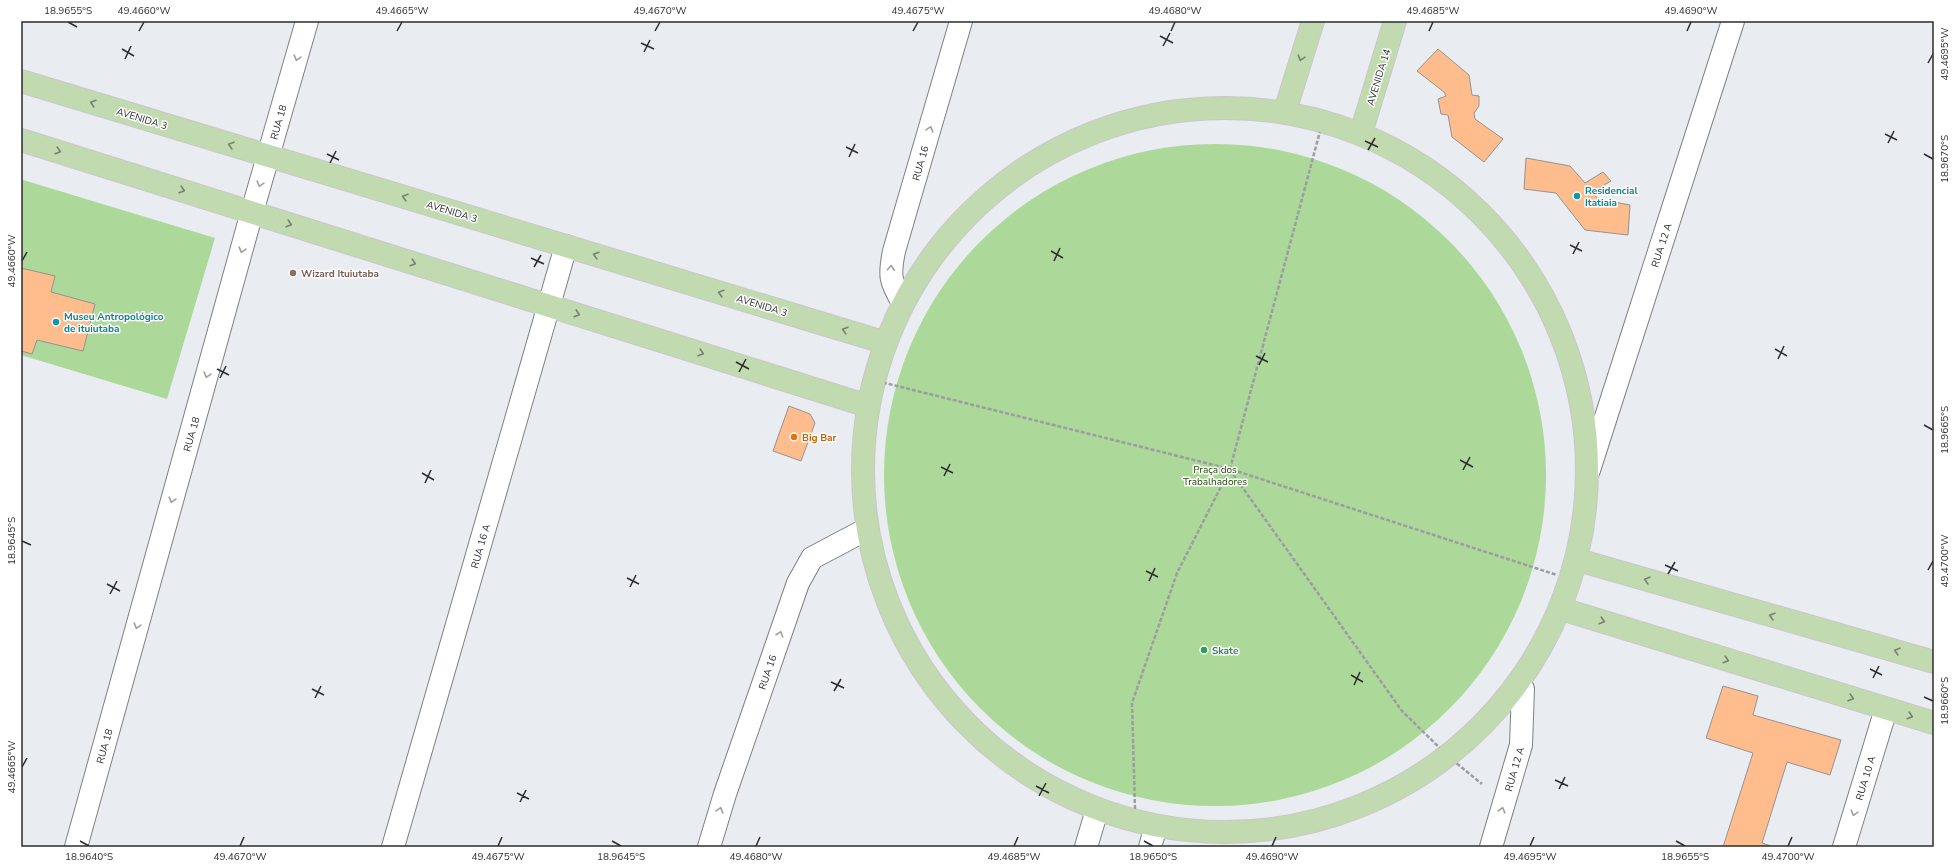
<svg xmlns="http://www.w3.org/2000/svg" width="1955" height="868" font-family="'Nunito Sans',sans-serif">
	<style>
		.green { fill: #acd899 }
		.building { fill: #ffbd8e; stroke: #96928f }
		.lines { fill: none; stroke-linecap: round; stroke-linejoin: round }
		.minor-casing { stroke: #7e8184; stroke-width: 24 }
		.major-casing { stroke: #c8c8c9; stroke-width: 24 }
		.path { stroke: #9b9da0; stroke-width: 2.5; stroke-dasharray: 4 2; stroke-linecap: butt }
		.minor { stroke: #fff; stroke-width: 22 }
		.major { stroke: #c2dab0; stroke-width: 22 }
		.oneway { stroke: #a0a0a1 }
		.oneway2 { stroke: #76836f }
		.ticks { fill: none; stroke: #2b2c2e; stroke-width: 1.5 }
		.culture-dot { fill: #0f9aa8; stroke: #fff; stroke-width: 1.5 }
		.education-dot { fill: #8d6e63; stroke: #fff; stroke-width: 1.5 }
		.food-dot { fill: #e8710a; stroke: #fff; stroke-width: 1.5 }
		.leisure-dot { fill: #2e9e5b; stroke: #fff; stroke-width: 1.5 }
		.labels { text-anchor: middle; stroke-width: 3; stroke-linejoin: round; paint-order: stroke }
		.street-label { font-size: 10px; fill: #2b2c2e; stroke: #fff }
		.culture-label { font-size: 10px; font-weight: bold; fill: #0d838f; stroke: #fff; text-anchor: start }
		.education-label { font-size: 10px; font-weight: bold; fill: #785e54; stroke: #fff; text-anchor: start }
		.food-label { font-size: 10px; font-weight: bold; fill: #c56008; stroke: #fff; text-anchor: start }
		.park-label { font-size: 10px; fill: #22450e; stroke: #fff }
		.leisure-label { font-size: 10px; font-weight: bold; fill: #27864d; stroke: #fff; text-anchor: start }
		.neatline { fill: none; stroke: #2b2c2e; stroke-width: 1.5 }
		.ticks-label { font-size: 10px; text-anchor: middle; fill: #2b2c2e }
	</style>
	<rect width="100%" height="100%" fill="#e9ecf0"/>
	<g class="green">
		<circle cx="1215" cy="475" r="331"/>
		<polygon points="23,180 215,238 167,399 21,355 21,186"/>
	</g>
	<g class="building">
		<polygon points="1438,49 1469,75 1472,95 1479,96 1479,106 1474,113 1475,119 1503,139 1484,162 1452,137 1448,115 1441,114 1438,99 1446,96 1444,92 1417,71"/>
		<polygon points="1526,158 1570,166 1585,183 1603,172 1611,181 1592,192 1598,199 1630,205 1628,235 1585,230 1556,193 1524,189"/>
		<polygon points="21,268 55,276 51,292 95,304 83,351 37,340 32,354 21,351"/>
		<polygon points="789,406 810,414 815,423 801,461 773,451"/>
		<polygon points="1723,686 1758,696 1753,715 1841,740 1830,775 1787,762 1762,843 1774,847 1723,847 1753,753 1706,738"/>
	</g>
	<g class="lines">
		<defs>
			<g id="minor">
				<path d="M 903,303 C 890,281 889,276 894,251 L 961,21"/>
				<polyline points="1589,470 1733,21"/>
				<polyline points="76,847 252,212 307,21"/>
				<polyline points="393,847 566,246"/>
				<polyline points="709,847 725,794 798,583 812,558 865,530"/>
				<polyline points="1086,847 1097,810"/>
				<polyline points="1150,847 1156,826"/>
				<polyline points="1491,847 1521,745 1523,689"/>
				<polyline points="1844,847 1886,709"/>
			</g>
			<g id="major">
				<polyline points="21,81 883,342"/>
				<circle cx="1225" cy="470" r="362"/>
				<polyline points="1285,111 1313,21"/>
				<polyline points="1361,133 1395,21"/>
				<polyline points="21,140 865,405"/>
				<polyline points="1578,560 1934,662"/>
				<polyline points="1565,610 1934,723"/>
			</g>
		</defs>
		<use href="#minor" class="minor-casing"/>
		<use href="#major" class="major-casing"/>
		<g class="path">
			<polyline points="877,381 1230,469 1557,575"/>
			<polyline points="1230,470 1402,711 1450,758 1482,784"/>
			<polyline points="1135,809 1132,703 1177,573 1230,469 1323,120"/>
		</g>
		<use href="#minor" class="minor"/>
		<use href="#major" class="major"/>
	</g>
	<defs><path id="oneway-chevron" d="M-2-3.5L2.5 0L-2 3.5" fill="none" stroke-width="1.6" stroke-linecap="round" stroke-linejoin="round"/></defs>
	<g class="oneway">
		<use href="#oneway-chevron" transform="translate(297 58) rotate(106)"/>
		<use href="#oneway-chevron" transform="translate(930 129) rotate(-74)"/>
		<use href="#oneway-chevron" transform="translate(260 184) rotate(106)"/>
		<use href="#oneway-chevron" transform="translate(242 250) rotate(106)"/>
		<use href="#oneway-chevron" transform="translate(891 268) rotate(-86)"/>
		<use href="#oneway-chevron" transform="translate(207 375) rotate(106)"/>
		<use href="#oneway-chevron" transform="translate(172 500) rotate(106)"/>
		<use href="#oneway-chevron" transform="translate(137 626) rotate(106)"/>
		<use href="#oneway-chevron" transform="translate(780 634) rotate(-71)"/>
		<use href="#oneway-chevron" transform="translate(720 810) rotate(-74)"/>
		<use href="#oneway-chevron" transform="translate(1502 810) rotate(-74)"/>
		<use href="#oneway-chevron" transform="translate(1854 813) rotate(107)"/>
	</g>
	<g class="oneway2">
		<use href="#oneway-chevron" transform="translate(1301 58) rotate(107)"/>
		<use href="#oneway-chevron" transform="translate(93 103) rotate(-163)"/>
		<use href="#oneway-chevron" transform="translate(231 145) rotate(-163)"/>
		<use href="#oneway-chevron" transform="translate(58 151) rotate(17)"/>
		<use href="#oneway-chevron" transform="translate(182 190) rotate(17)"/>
		<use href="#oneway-chevron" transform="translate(405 197) rotate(-163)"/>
		<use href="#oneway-chevron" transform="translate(289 224) rotate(17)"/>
		<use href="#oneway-chevron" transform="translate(596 255) rotate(-163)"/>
		<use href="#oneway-chevron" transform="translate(413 263) rotate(17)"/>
		<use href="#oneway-chevron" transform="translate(721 293) rotate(-163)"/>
		<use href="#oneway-chevron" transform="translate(577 314) rotate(17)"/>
		<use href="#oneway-chevron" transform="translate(845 330) rotate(-163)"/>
		<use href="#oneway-chevron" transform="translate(701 353) rotate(17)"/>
		<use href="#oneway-chevron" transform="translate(1647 580) rotate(-164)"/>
		<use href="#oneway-chevron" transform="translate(1772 616) rotate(-164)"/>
		<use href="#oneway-chevron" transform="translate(1602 621) rotate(17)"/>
		<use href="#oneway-chevron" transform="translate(1897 651) rotate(-164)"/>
		<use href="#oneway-chevron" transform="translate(1726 660) rotate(17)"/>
		<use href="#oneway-chevron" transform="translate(1851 698) rotate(17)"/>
		<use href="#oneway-chevron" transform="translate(1910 716) rotate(17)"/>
	</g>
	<path class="ticks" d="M 68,22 L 77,27M 139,31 L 144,22M 397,31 L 402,22M 655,31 L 660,22M 913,31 L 918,22M 1171,31 L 1175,22M 1429,31 L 1433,22M 1687,31 L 1691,22M 1160,36 L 1173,43M 641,43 L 654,49M 1163,46 L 1170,33M 122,49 L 134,56M 644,52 L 650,40M 125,59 L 131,46M 1928,63 L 1933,54M 1885,134 L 1897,140M 1365,141 L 1378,147M 1888,143 L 1894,131M 846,147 L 858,153M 1368,150 L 1375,138M 327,154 L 339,160M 1924,154 L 1933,159M 849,157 L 855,144M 330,163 L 336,151M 1570,245 L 1582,251M 1051,251 L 1063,258M 1573,254 L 1579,242M 531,258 L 544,264M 22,261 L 27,252M 1054,261 L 1060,248M 534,267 L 541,255M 1775,349 L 1787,356M 1256,356 L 1268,362M 1778,359 L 1784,346M 736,362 L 749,369M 1259,365 L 1265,353M 217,369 L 229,375M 739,372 L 746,359M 220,378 L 226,366M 1924,425 L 1933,430M 1460,460 L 1473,467M 941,467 L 953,473M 1463,470 L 1470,457M 422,473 L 434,480M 944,476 L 950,464M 425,483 L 431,470M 22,541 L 31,545M 1665,565 L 1678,571M 1928,570 L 1933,561M 1146,571 L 1158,577M 1668,574 L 1675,562M 627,578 L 639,584M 1149,581 L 1155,568M 107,584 L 120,591M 630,587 L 636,575M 110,594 L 117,581M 1870,669 L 1882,675M 1351,675 L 1363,682M 1873,678 L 1879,666M 831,682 L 844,688M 1354,685 L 1360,672M 312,689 L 324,695M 834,691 L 841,679M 1924,697 L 1933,701M 315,698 L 321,686M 22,767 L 27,758M 1555,780 L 1568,786M 1036,786 L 1049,793M 1559,789 L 1565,777M 517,793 L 529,799M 1039,796 L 1046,783M 520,802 L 526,790M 80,841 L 89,846M 612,841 L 621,846M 1144,841 L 1153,846M 1676,841 L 1685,846M 240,846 L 244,837M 498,846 L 502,837M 756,846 L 760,837M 1014,846 L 1018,837M 1272,846 L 1276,837M 1530,846 L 1534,837M 1788,846 L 1792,837"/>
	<g class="culture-dot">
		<circle cx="1577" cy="196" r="4"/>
		<circle cx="56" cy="322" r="4"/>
	</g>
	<circle class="education-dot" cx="293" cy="273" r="4"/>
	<circle class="food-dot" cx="794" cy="437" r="4"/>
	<circle class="leisure-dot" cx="1204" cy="650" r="4"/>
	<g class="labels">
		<g class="street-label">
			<text transform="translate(1378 77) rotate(-73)" y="4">AVENIDA 14</text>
			<text transform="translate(142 118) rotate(17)" y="4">AVENIDA 3</text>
			<text transform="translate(278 122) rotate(-74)" y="4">RUA 18</text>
			<text transform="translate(920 163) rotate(-74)" y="4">RUA 16</text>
			<text transform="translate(452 211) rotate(17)" y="4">AVENIDA 3</text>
			<text transform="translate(1661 245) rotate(-72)" y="4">RUA 12 A</text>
			<text transform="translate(762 305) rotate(17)" y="4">AVENIDA 3</text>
			<text transform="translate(191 434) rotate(-74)" y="4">RUA 18</text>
			<text transform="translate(480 546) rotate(-74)" y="4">RUA 16 A</text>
			<text transform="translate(767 672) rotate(-71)" y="4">RUA 16</text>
			<text transform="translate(104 746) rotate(-74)" y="4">RUA 18</text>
			<text transform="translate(1514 769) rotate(-74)" y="4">RUA 12 A</text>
			<text transform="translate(1865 778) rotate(-73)" y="4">RUA 10 A</text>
		</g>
		<g class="culture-label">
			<text x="1585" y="194">Residencial<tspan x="1585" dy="12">Itatiaia</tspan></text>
			<text x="64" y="320">Museu Antropológico<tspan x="64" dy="12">de ituiutaba</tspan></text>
		</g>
		<g class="education-label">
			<text x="301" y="277">Wizard Ituiutaba</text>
		</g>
		<g class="food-label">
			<text x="802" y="441">Big Bar</text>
		</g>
		<g class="park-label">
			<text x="1215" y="473">Praça dos<tspan x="1215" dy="12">Trabalhadores</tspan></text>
		</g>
		<g class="leisure-label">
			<text x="1212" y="654">Skate</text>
		</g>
	</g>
	<rect width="1955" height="868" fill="none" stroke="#ffffff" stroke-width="44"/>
	<rect x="22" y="22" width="1911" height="824" class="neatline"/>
	<g class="ticks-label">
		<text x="68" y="14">18.9655°S</text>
		<text x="144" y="14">49.4660°W</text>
		<text x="402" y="14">49.4665°W</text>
		<text x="660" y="14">49.4670°W</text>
		<text x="918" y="14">49.4675°W</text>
		<text x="1175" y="14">49.4680°W</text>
		<text x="1433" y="14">49.4685°W</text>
		<text x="1691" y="14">49.4690°W</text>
		<text transform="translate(1944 54) rotate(-90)" y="4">49.4695°W</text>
		<text transform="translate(1944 159) rotate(-90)" y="4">18.9670°S</text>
		<text transform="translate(11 261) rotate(-90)" y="4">49.4660°W</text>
		<text transform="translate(1944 430) rotate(-90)" y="4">18.9665°S</text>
		<text transform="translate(11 541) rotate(-90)" y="4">18.9645°S</text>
		<text transform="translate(1944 561) rotate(-90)" y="4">49.4700°W</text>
		<text transform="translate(1944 701) rotate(-90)" y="4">18.9660°S</text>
		<text transform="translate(11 767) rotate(-90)" y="4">49.4665°W</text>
		<text x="89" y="860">18.9640°S</text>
		<text x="240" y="860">49.4670°W</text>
		<text x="498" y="860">49.4675°W</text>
		<text x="621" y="860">18.9645°S</text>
		<text x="756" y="860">49.4680°W</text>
		<text x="1014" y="860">49.4685°W</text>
		<text x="1153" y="860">18.9650°S</text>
		<text x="1272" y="860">49.4690°W</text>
		<text x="1530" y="860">49.4695°W</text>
		<text x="1685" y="860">18.9655°S</text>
		<text x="1788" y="860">49.4700°W</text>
	</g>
</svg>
